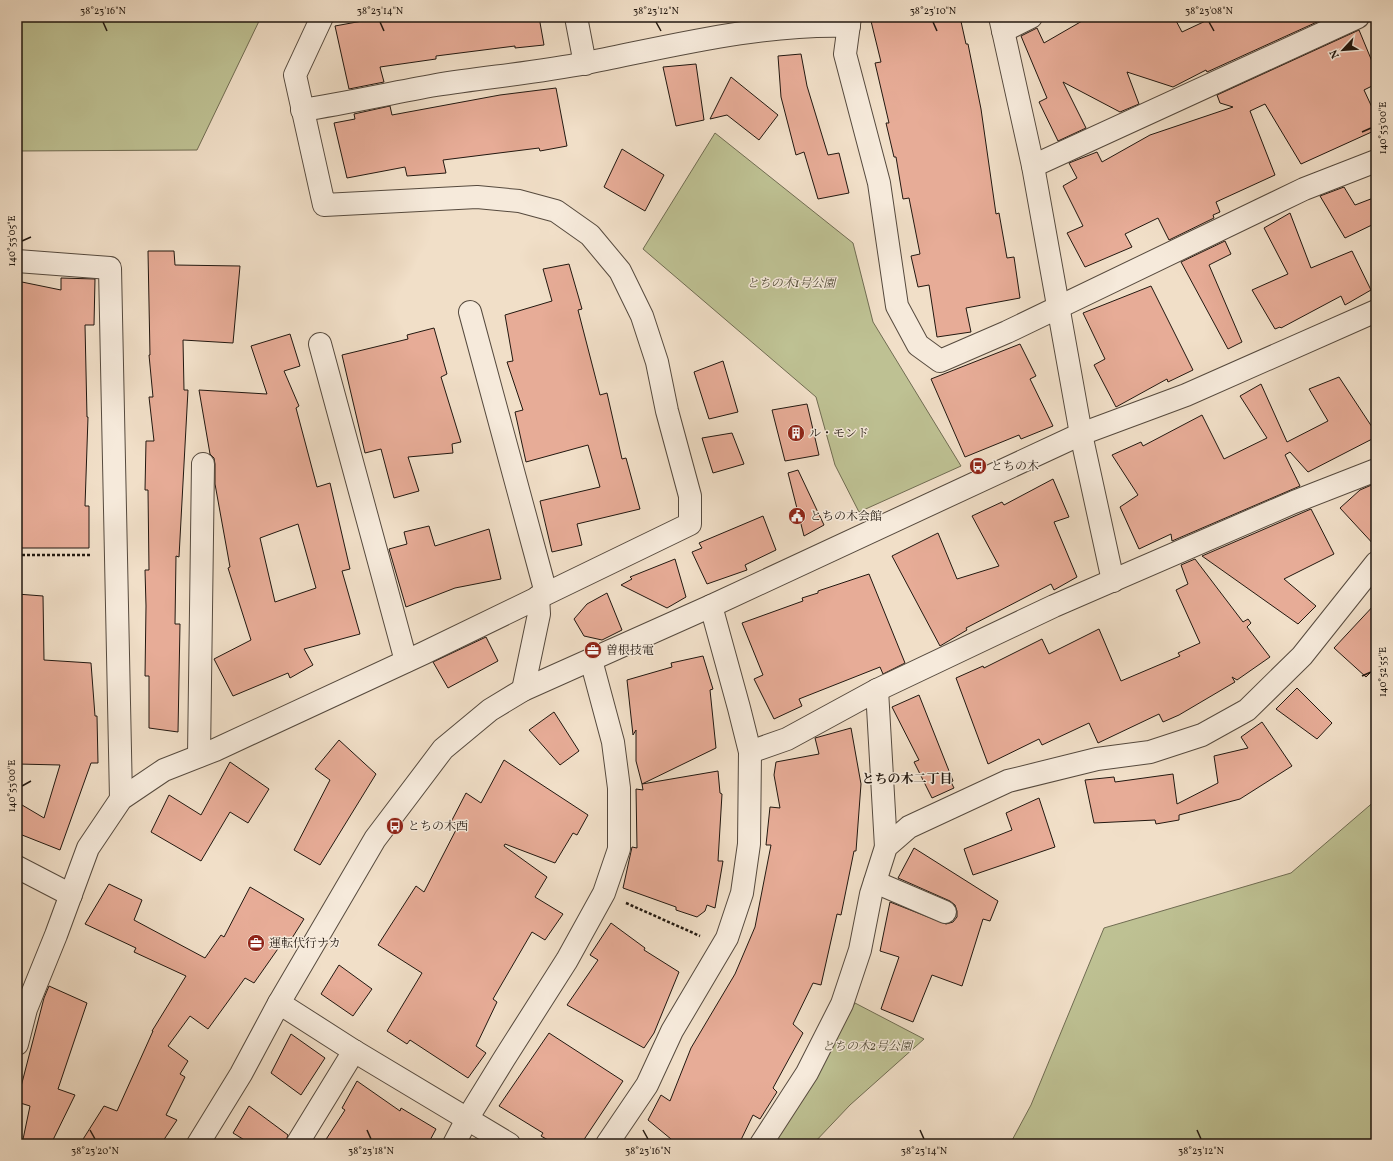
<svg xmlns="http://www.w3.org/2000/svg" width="1393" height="1161" font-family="Vollkorn,'Noto Serif JP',serif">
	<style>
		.green { fill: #bec193; stroke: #706c52 }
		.building { fill: #e7ac97; stroke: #221810; fill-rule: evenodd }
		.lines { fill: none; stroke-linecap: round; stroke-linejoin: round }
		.minor-casing { stroke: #564a3e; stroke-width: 24 }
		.path { stroke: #221810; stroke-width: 2.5; stroke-dasharray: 3 2; stroke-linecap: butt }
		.minor { stroke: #f6eadb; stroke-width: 22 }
		.ticks { fill: none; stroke: #221810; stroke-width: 1.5 }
		.labels { text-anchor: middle; stroke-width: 3; stroke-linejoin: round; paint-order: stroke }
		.park-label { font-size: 12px; font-style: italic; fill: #514b37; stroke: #f6eadb }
		.poi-label { font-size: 12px; fill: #221810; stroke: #f6eadb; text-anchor: start }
		.neighbourhood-label { font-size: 13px; font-weight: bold; fill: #221810; stroke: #f6eadb }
		.neatline { fill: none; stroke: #221810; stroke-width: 1.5 }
		.ticks-label { font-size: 10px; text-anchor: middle; fill: #221810 }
	</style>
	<rect width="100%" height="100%" fill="#f1dfc8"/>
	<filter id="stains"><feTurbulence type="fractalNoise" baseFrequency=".005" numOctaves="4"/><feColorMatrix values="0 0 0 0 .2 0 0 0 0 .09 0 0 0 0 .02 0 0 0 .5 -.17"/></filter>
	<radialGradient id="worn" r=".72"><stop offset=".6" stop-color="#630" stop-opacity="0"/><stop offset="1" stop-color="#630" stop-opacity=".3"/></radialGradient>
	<g class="green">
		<polygon points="17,17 261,17 197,150 17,151"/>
		<polygon points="715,133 853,243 873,322 961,466 859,512 835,465 816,397 643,249"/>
		<polygon points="1376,800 1376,1144 1010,1144 1031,1105 1104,928 1291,873"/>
		<polygon points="855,1003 924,1039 850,1105 813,1144 774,1144"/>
	</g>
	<g class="building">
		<polygon points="384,17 539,17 544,45 515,48 515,46 436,56 436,59 380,67 384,82 349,89 335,26"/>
		<polygon points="870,17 960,17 966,44 968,44 981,109 996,214 999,213 1007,258 1014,257 1020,298 966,308 971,332 937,337 929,285 918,287 911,256 920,254 909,198 903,199 896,157 894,157 886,123 889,123 875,63 881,62"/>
		<polygon points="1089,17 1174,17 1182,32 1214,17 1328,17 1207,72 1206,70 1173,87 1127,72 1139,104 1120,112 1063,82 1086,128 1058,141 1039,102 1047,98 1021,36 1037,28 1044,43"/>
		<polygon points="1359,30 1376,71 1376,84 1364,90 1376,116 1376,130 1301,164 1265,104 1250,111 1275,175 1216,202 1220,212 1213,215 1214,218 1169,240 1158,218 1125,234 1132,247 1085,267 1067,233 1083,226 1063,186 1077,178 1069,163 1097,152 1102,162 1150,135 1233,107 1220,103 1217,95"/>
		<polygon points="801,54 807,86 828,155 839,153 849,193 818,199 804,152 796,155 781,97 778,56"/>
		<polygon points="696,64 704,120 676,126 663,67"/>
		<polygon points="731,77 778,115 759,140 727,115 710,119"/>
		<polygon points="556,88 567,146 540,151 539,148 443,160 446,173 407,176 405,167 347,178 334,123 355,119 354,114 390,106 392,115 500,95"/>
		<polygon points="622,149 664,175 645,211 604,187"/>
		<polygon points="1344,187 1355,205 1376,197 1376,223 1345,238 1320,196"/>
		<polygon points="1290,213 1311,268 1352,251 1371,290 1345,305 1341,296 1281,328 1280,327 1275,329 1252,290 1288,274 1264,228"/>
		<polygon points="1225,241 1231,254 1209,265 1242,342 1228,349 1181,262"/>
		<polygon points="148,251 174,251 175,265 240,266 233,343 183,340 184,390 188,390 179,557 176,556 175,624 180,624 178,732 149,728 149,676 145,676 146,606 145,570 149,570 148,490 145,490 146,441 154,441 149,397 153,397 149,355 150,355"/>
		<polygon points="569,264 582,309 578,310 600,395 607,393 622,459 626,458 640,509 577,524 582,545 552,552 540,501 600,487 588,445 526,462 515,412 523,410 507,362 513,361 505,315 552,301 543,269"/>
		<polygon points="61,278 95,279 94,325 85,325 87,417 88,417 85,506 89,506 89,548 17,548 17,281 61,290"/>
		<polygon points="1151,286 1193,370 1168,382 1167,379 1116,407 1094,365 1105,359 1083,313"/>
		<polygon points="434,328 447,374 441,377 461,442 452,444 453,453 408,457 419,491 394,498 381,449 365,453 342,355 408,339 407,335"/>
		<path d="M 290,334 L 300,366 L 284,371 L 299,406 L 296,408 L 317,487 L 330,483 L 350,569 L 342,571 L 360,634 L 304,649 L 313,665 L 290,678 L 288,673 L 233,696 L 214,659 L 251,640 L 228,568 L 230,567 L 215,484 L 215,464 L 214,458 L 210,454 L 199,390 L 267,394 L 251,346 ZM 298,524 L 316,588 L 275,602 L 260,538 Z"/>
		<polygon points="1020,344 1036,376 1030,379 1053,426 1021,439 1019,435 965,457 931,379"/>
		<polygon points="723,361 738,412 709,419 694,372"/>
		<polygon points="1339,377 1376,433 1376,437 1308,472 1290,452 1285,455 1300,486 1172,541 1171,534 1139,549 1120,507 1138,495 1112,455 1141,442 1143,446 1202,415 1224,459 1267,438 1240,396 1261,384 1287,442 1328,421 1309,389"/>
		<polygon points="807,404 819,455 785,461 772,410"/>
		<polygon points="732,433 744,464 713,473 702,438"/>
		<polygon points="798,470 824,525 804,536 788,473"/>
		<polygon points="1053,479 1069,517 1054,522 1077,577 1054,590 1051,584 966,628 967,630 940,646 892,556 938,533 957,579 999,566 972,516 1002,502 1004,505"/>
		<polygon points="1376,483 1376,547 1340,508 1360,490"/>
		<polygon points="1311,509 1334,554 1284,579 1316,606 1298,624 1202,556"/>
		<polygon points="763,516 776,550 745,565 747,570 707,584 692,552 702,548 699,543"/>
		<polygon points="429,526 435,546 489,529 501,579 455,588 406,607 389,549 407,544 404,532"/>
		<polygon points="675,559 686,597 667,608 621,585 632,579 630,577"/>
		<polygon points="1195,559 1243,622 1248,619 1251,623 1247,627 1270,657 1237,680 1232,677 1235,682 1179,715 1163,722 1159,714 1098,743 1089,723 1042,745 1039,739 988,764 956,678 983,666 984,668 1042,639 1049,654 1099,629 1121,681 1180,656 1178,653 1200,643 1176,590 1188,584 1181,565"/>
		<polygon points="869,574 905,663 883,674 880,667 799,699 802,706 774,719 754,679 763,675 742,623 803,601 802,598 818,593 818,591"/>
		<polygon points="607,593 622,630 602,640 584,636 574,619 587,604"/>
		<polygon points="17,594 43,596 44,660 91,663 95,716 97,716 98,763 91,763 60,850 17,833 17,802 44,818 60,765 18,764 17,658 21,658"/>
		<polygon points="1376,603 1376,667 1366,677 1334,648"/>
		<polygon points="486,637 498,661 448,688 433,662"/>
		<polygon points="703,656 713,689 710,690 716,748 642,784 636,761 636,730 633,735 627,680 672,667 671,663"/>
		<polygon points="1297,688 1332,723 1317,739 1276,709"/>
		<polygon points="919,695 953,781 951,782 954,788 932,798 914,762 919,760 892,707"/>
		<polygon points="554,712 579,751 560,765 529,730"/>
		<polygon points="1262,722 1292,766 1240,799 1179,815 1179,820 1156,824 1155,820 1094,823 1085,780 1114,777 1115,782 1173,774 1177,804 1218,783 1214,756 1248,748 1241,737"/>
		<polygon points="851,728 861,784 856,851 854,851 841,915 837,914 821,985 813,983 793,1024 803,1033 773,1088 777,1092 760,1119 753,1115 739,1144 677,1144 648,1120 661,1095 670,1101 691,1048 735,974 755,927 771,845 766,845 770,807 780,808 774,775 776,762 819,754 815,738"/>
		<polygon points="339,740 376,774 320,865 294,850 330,780 315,769"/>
		<polygon points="504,760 588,815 577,835 573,833 555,863 505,844 504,846 547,877 535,897 563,914 545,940 532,932 493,999 497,1002 476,1046 486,1053 468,1078 410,1040 407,1044 387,1031 422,973 378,945 416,886 424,892 458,826 451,822 466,793 481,803"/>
		<polygon points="230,762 269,789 248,823 230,812 201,861 151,832 169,795 201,815"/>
		<polygon points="718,771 720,793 722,794 718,861 723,861 715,908 707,905 705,911 697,917 676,910 676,907 623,888 632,847 637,848 636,789 643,790 642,784"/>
		<polygon points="1039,798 1055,847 973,875 964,849 1012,830 1006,813"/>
		<polygon points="914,848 998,901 990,921 983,919 962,986 932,975 913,1022 881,1009 899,957 880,951 890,902 946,924 953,922 957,917 957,911 955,905 950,901 898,878"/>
		<polygon points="109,884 142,900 134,920 205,958 221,935 224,937 250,887 304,919 287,946 282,943 254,983 245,978 208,1029 190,1016 168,1046 188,1061 180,1074 185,1077 166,1115 177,1120 161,1144 80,1144 104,1106 117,1111 153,1031 152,1031 186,976 134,952 136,948 85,924"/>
		<polygon points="611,923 645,948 644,950 679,972 654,1033 644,1048 567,1005 598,960 590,955"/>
		<polygon points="339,965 372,989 353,1016 321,994"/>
		<polygon points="49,986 87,1003 58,1089 75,1095 51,1144 22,1144 30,1106 17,1102 44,998"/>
		<polygon points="549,1033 623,1081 581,1144 555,1144 541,1136 543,1133 499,1106"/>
		<polygon points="291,1034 325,1058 301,1095 271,1073"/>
		<polygon points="357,1081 400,1111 401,1108 436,1129 428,1144 323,1144 345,1110 342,1108"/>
		<polygon points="249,1106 288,1135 285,1144 251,1144 233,1133"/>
	</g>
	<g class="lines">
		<defs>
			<g id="minor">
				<polyline points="576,17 585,64"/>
				<polyline points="850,17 845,54 879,183 897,306 918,345 940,361 1007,332 1304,189 1376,161"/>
				<polyline points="1000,17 1033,166 1081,434 1113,581"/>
				<polyline points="1003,31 1031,17"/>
				<path d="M 302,110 C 347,103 391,93 436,85 C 485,77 536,73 586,63 C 672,46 761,23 849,26"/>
				<polyline points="1033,166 1358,17"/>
				<polyline points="17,261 110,268 121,799"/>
				<polyline points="470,312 546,593"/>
				<polyline points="320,344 406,661"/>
				<polyline points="523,690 539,614 538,597"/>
				<polyline points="877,690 886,847"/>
				<polyline points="750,752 787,739 877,690 1054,606 1294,502 1376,470"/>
				<polyline points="199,756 203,464"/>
				<polyline points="17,867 71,895"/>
				<polyline points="875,882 945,912"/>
				<polyline points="279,1003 354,1051 509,1144"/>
				<polyline points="17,1044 26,1009 56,935 88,848 121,799 164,770 215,750 424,653 690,524 690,496 667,411 657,362 642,316 620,271 590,235 556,211 519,201 477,197 324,205 295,75 322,17"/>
				<polyline points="198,1144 241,1074 279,1003 375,839 443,749 490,710 523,690 711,606 1081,434 1186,395 1376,311"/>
				<polyline points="297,1144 354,1051"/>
				<polyline points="454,1144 467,1119 504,1059 567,960 604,893 619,849 619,788 613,742 591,660"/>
				<polyline points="607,1144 647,1085 672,1031 727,938 742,893 749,844 750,752 739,708 711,606"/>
				<polyline points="761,1144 807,1073 842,1004 860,950 871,894 886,847 909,827 1008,781 1097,759 1150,752 1202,735 1247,710 1302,656 1376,563"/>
			</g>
		</defs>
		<use href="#minor" class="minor-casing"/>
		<g class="path">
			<polyline points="17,555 90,555"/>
			<polyline points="626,903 700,936"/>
		</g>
		<use href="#minor" class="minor"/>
	</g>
	<path class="ticks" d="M 103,22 L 107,31M 380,22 L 384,31M 656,22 L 661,31M 933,22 L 937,31M 1209,22 L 1214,31M 1362,132 L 1371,128M 22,241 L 31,237M 1362,676 L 1371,672M 22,786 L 31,781M 90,1130 L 95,1139M 367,1130 L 371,1139M 643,1130 L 648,1139M 920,1130 L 924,1139M 1197,1130 L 1201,1139"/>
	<defs>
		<symbol id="building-disc" viewBox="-11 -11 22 22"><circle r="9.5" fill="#8f2418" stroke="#f6eadb"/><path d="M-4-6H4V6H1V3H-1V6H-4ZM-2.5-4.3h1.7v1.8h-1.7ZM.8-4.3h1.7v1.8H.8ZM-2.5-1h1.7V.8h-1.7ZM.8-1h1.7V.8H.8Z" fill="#fff"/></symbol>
		<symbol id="bus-disc" viewBox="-11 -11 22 22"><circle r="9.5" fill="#8f2418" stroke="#f6eadb"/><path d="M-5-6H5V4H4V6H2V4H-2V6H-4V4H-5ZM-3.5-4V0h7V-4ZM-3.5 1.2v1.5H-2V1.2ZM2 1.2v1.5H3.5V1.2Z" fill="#fff"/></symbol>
		<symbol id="civic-disc" viewBox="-11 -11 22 22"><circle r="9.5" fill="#8f2418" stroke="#f6eadb"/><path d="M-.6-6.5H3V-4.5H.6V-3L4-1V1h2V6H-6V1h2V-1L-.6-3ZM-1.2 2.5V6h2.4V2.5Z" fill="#fff"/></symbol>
		<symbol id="office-disc" viewBox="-11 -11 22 22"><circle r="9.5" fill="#8f2418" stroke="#f6eadb"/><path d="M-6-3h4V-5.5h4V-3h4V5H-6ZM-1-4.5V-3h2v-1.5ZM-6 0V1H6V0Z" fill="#fff"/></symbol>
	</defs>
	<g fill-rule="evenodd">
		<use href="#building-disc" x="786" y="423" width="20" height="20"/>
		<use href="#bus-disc" x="968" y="456" width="20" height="20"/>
		<use href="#civic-disc" x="787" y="506" width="20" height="20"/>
		<use href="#office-disc" x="583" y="640" width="20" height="20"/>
		<use href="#bus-disc" x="385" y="816" width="20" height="20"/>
		<use href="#office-disc" x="246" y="933" width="20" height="20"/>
	</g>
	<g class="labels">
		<g class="park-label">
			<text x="791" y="287">とちの木1号公園</text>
			<text x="867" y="1050">とちの木2号公園</text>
		</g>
		<g class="poi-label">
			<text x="809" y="437">ル・モンド</text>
			<text x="991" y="470">とちの木</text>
			<text x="810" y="520">とちの木会館</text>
			<text x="606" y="654">曽根技電</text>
			<text x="408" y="830">とちの木西</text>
			<text x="269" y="947">運転代行ナカ</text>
		</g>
		<g class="neighbourhood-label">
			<text x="907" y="783">とちの木二丁目</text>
		</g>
	</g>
	<rect width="1393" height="1161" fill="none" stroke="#f1dfc8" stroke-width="44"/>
	<g transform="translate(1343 50) rotate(244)" stroke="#f6eadb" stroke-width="3" paint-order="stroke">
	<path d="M0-3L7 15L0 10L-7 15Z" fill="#221810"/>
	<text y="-6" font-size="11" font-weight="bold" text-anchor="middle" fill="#221810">N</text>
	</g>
	<rect x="22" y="22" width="1349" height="1117" class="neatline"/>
	<g class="ticks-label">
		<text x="103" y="14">38°23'16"N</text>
		<text x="380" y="14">38°23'14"N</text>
		<text x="656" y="14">38°23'12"N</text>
		<text x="933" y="14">38°23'10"N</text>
		<text x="1209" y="14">38°23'08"N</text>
		<text transform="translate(1382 128) rotate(-90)" y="4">140°53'00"E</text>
		<text transform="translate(11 241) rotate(-90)" y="4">140°53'05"E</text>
		<text transform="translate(1382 672) rotate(-90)" y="4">140°52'55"E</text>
		<text transform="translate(11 786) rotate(-90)" y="4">140°53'00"E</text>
		<text x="95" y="1154">38°23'20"N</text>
		<text x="371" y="1154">38°23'18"N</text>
		<text x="648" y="1154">38°23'16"N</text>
		<text x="924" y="1154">38°23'14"N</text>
		<text x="1201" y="1154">38°23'12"N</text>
	</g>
	<rect width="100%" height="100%" filter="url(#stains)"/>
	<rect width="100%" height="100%" fill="url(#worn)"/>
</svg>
